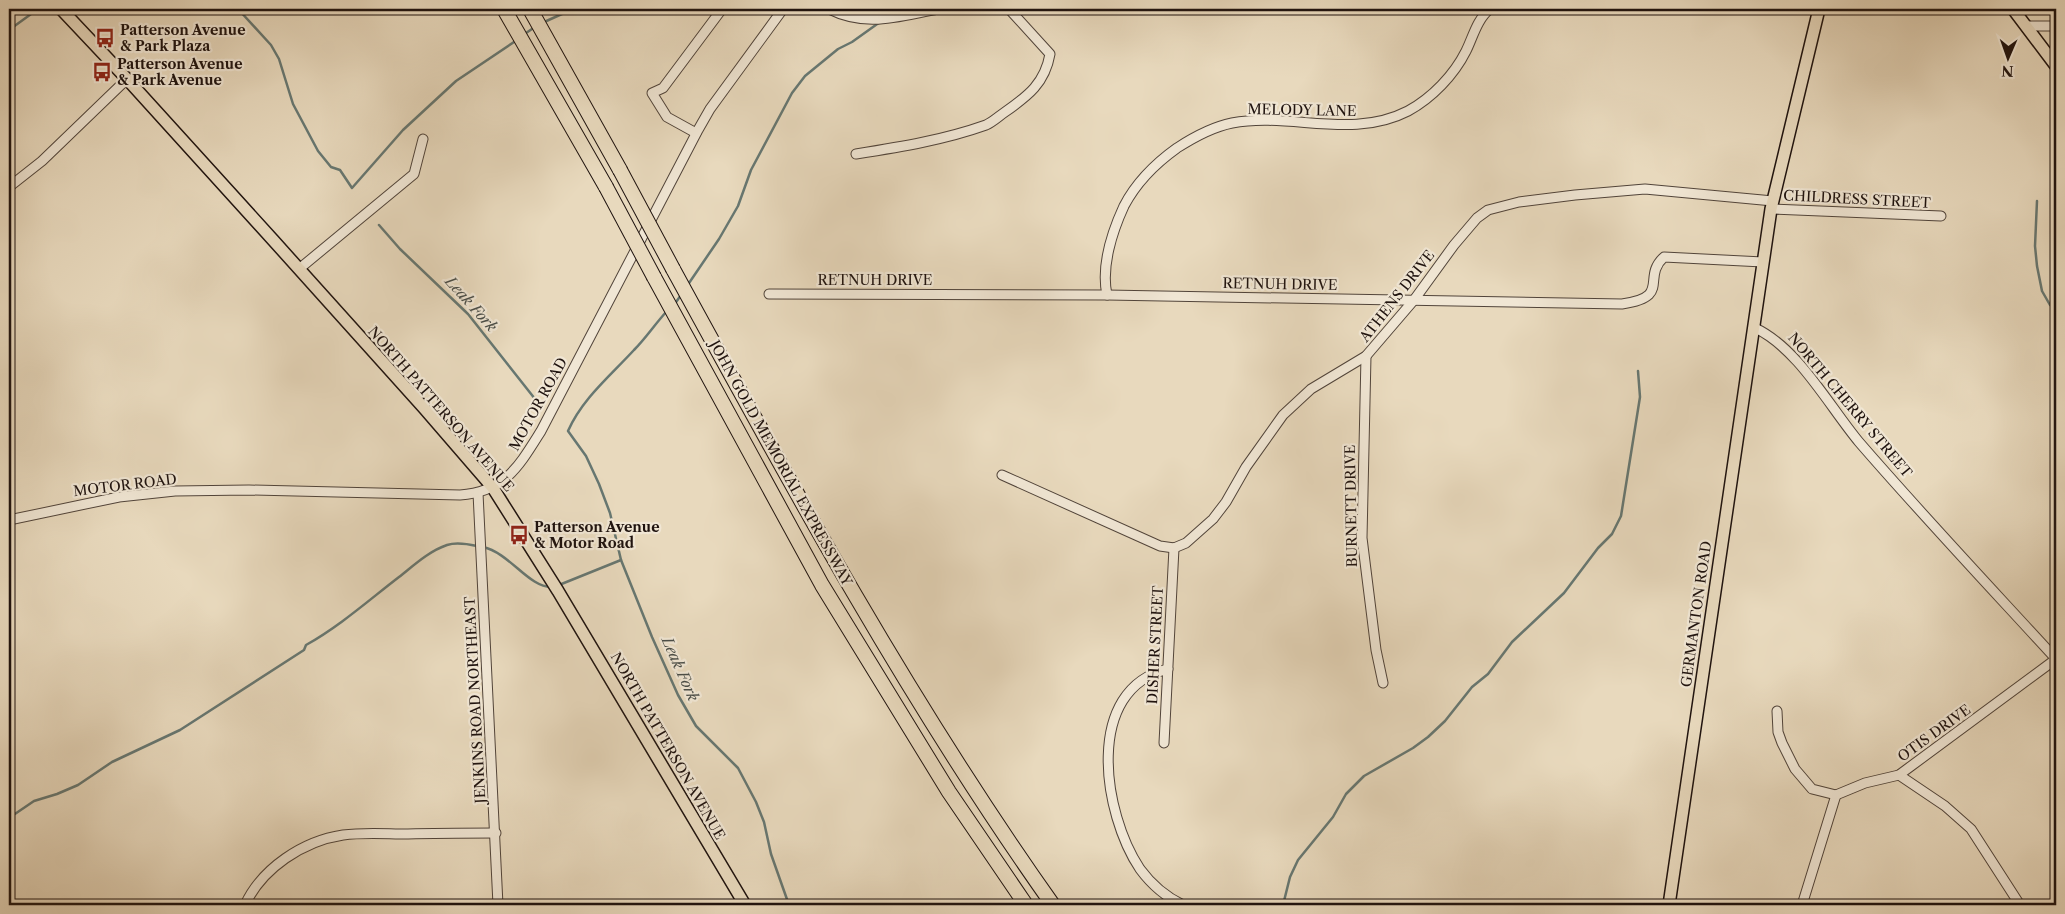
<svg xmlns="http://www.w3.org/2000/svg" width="2065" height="914" font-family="'Libre Caslon Text',serif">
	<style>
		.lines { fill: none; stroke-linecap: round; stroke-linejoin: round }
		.stream { stroke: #677771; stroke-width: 2.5 }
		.minor-casing { stroke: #51443a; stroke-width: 11 }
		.major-casing { stroke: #1f130f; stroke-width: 14 }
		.highway-casing { stroke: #1f130f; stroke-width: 16 }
		.minor { stroke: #f0e6d4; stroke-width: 9 }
		.major { stroke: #e8d9bd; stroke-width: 11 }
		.highway { stroke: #e8d9bd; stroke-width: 14 }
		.highway-bridge-casing { stroke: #1f130f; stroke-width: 16; stroke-linecap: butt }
		.highway-bridge { stroke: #e8d9bd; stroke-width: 14 }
		.labels { text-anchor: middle; stroke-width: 4.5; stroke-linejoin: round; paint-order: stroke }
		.poi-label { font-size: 14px; font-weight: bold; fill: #1f130f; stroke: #f0e6d4; text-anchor: start }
		.street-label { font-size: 14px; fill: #1f130f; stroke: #f0e6d4 }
		.water-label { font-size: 15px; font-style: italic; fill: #494d48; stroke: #f0e6d4 }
	</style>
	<rect width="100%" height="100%" fill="#e8d9bd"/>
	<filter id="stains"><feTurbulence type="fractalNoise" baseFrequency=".004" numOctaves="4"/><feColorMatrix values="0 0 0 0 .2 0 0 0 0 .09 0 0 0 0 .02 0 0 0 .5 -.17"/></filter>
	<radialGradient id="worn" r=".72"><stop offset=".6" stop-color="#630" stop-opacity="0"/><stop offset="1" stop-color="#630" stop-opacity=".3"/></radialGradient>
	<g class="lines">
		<g class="stream">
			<polyline points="238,9 271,45 279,59 293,104 318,151 331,167 340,170 352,188 403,130 456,81 517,40"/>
			<polyline points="542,23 573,9"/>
			<polyline points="9,30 38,9"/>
			<polyline points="523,35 535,27"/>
			<polyline points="2037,201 2035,246 2037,266 2042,291 2050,305 2056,309"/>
			<polyline points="379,225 400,249 468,314 539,404"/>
			<polyline points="687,286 719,239 738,206 751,170 792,93 805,76 838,49 852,42 880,22"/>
			<polyline points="674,305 681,295"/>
			<path d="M 667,311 C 655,324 646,338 634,350 C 610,376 582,399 568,431 L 586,456 L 599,484 L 610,513 L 621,560 L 652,637 L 678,695 L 696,726 L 738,768 L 756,802 L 764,822 L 771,854 L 789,905"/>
			<path d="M 483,547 C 510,553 529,588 552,587"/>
			<polyline points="559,585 621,560"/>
			<path d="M 9,818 L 34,801 L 57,794 L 78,785 L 112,762 L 180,730 L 304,650 L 306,645 C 340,626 369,600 399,577 C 413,566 429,551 447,545 C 456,542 468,544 477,546"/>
			<polyline points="1283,905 1290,877 1298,860 1333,817 1346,794 1364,776 1413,748 1428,737 1445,721 1472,687 1488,674 1512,642 1564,593 1598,548 1612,534 1621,516 1640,397 1638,371"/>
		</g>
		<defs>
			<g id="minor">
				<path d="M 829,9 C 867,28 899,16 938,9"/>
				<polyline points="2026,26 2056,26"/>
				<polyline points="696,133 667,117 652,93 663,88 722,9"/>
				<path d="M 856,154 C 900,147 944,140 986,125 C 993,122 999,116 1005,112 C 1028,96 1045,83 1050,54 L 1009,9"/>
				<polyline points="9,187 42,161 127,79"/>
				<polyline points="1771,209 1941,216"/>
				<polyline points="299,269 414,174 423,139"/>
				<path d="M 769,294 L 1107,295 L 1622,304 C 1672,297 1641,278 1664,257 L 1763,262"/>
				<path d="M 1107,295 C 1101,267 1112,232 1124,206 C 1136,183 1156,163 1177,148 C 1194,137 1212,127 1232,123 C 1291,112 1352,140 1408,111 C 1432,98 1454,75 1466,51 C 1473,37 1477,19 1490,9"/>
				<path d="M 1755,328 C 1798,348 1829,406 1859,442 C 1923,516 1990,587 2056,659"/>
				<polyline points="1366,356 1362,538 1376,650 1383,683"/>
				<polyline points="1002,475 1160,546 1174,548 1186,543 1213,519 1226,502 1246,467 1283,415 1311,389 1366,356 1414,300 1454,245 1477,218 1488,210 1519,202 1575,195 1645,189 1773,201"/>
				<polyline points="478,493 498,905"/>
				<path d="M 9,520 L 119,497 L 175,491 L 249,490 L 460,495 C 505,492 519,466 541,431 L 698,130 L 710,109 L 783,9"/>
				<path d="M 1168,669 C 1083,689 1103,814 1140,869 C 1151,884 1166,897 1183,905"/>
				<polyline points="1777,711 1778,732 1782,743 1795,769 1812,789 1836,795 1865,783 1899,775 2056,659"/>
				<polyline points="1164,743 1174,548"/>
				<polyline points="1899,775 1945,806 1971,829 2020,905"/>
				<path d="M 245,905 C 262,868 303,841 343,835 C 364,832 387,834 408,834 C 437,833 466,833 496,833"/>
				<polyline points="1802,905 1836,795"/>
			</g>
			<g id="major">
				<polyline points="61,9 127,79 273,240 424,408 493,488 558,591 745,905"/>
				<polyline points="2013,9 2056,66"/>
				<polyline points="1669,905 1771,209 1819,9"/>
			</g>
			<g id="highway">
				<polyline points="504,9 606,187"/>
				<polyline points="530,9 620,170"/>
				<path d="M 673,269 C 792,487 909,702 1053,905"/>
				<polyline points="654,277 822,585 949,792 1026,905"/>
			</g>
		</defs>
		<use href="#minor" class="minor-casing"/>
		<use href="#major" class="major-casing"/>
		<use href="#highway" class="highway-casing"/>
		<use href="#minor" class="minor"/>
		<use href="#major" class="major"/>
		<use href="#highway" class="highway"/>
		<defs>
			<g id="highway-bridge">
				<polyline points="620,170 673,269"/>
				<polyline points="606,187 654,277"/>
			</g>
		</defs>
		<use href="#highway-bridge" class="highway-bridge-casing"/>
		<use href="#highway-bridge" class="highway-bridge"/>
	</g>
	<defs>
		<symbol id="bus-bare" viewBox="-9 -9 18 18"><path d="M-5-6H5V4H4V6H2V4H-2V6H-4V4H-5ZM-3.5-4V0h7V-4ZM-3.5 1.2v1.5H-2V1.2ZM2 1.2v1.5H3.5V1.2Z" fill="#8f2418" stroke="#f0e6d4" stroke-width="2.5" paint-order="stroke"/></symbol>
	</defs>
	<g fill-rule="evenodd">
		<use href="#bus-bare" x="91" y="24" width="28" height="28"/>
		<use href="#bus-bare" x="88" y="58" width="28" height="28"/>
		<use href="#bus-bare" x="505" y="521" width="28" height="28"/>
	</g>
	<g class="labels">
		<g class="poi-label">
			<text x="120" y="35">Patterson Avenue<tspan x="120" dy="16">&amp; Park Plaza</tspan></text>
			<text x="117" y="69">Patterson Avenue<tspan x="117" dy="16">&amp; Park Avenue</tspan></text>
			<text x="534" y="532">Patterson Avenue<tspan x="534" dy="16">&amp; Motor Road</tspan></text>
		</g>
		<g class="street-label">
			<text transform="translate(1302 110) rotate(1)" y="5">MELODY LANE</text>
			<text transform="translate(1857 199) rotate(3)" y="5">CHILDRESS STREET</text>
			<text x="875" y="285">RETNUH DRIVE</text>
			<text transform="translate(1280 284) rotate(1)" y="5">RETNUH DRIVE</text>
			<text transform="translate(1397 296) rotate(-52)" y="5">ATHENS DRIVE</text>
			<text transform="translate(538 404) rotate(-61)" y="5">MOTOR ROAD</text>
			<text transform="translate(1850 405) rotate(50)" y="5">NORTH CHERRY STREET</text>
			<text transform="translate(441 409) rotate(49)" y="5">NORTH PATTERSON AVENUE</text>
			<text transform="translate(781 463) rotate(61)" y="5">JOHN GOLD MEMORIAL EXPRESSWAY</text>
			<text transform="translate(125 485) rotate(-7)" y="5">MOTOR ROAD</text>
			<text transform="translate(1351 506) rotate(-91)" y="5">BURNETT DRIVE</text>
			<text transform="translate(1696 614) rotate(-82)" y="5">GERMANTON ROAD</text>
			<text transform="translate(1155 645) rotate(-87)" y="5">DISHER STREET</text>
			<text transform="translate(475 700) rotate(-93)" y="5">JENKINS ROAD NORTHEAST</text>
			<text transform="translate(1934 733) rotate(-36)" y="5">OTIS DRIVE</text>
			<text transform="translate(668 746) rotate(60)" y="5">NORTH PATTERSON AVENUE</text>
		</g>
		<g class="water-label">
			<text transform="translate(471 304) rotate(48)" y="5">Leak Fork</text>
			<text transform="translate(680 669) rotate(66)" y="5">Leak Fork</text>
		</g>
	</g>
	<rect width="2065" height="914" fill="none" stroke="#e8d9bd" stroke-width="30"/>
	<rect x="10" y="10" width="2045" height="894" fill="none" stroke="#1f130f" stroke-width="2.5"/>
	<rect x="15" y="15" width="2035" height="884" fill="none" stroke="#1f130f"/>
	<g transform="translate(2008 58) rotate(182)" stroke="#f0e6d4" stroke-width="4" paint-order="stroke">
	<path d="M0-4L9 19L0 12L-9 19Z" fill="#1f130f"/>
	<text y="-8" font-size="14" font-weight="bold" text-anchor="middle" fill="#1f130f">N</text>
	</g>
	<rect width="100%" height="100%" filter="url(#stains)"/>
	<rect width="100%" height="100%" fill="url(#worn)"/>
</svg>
